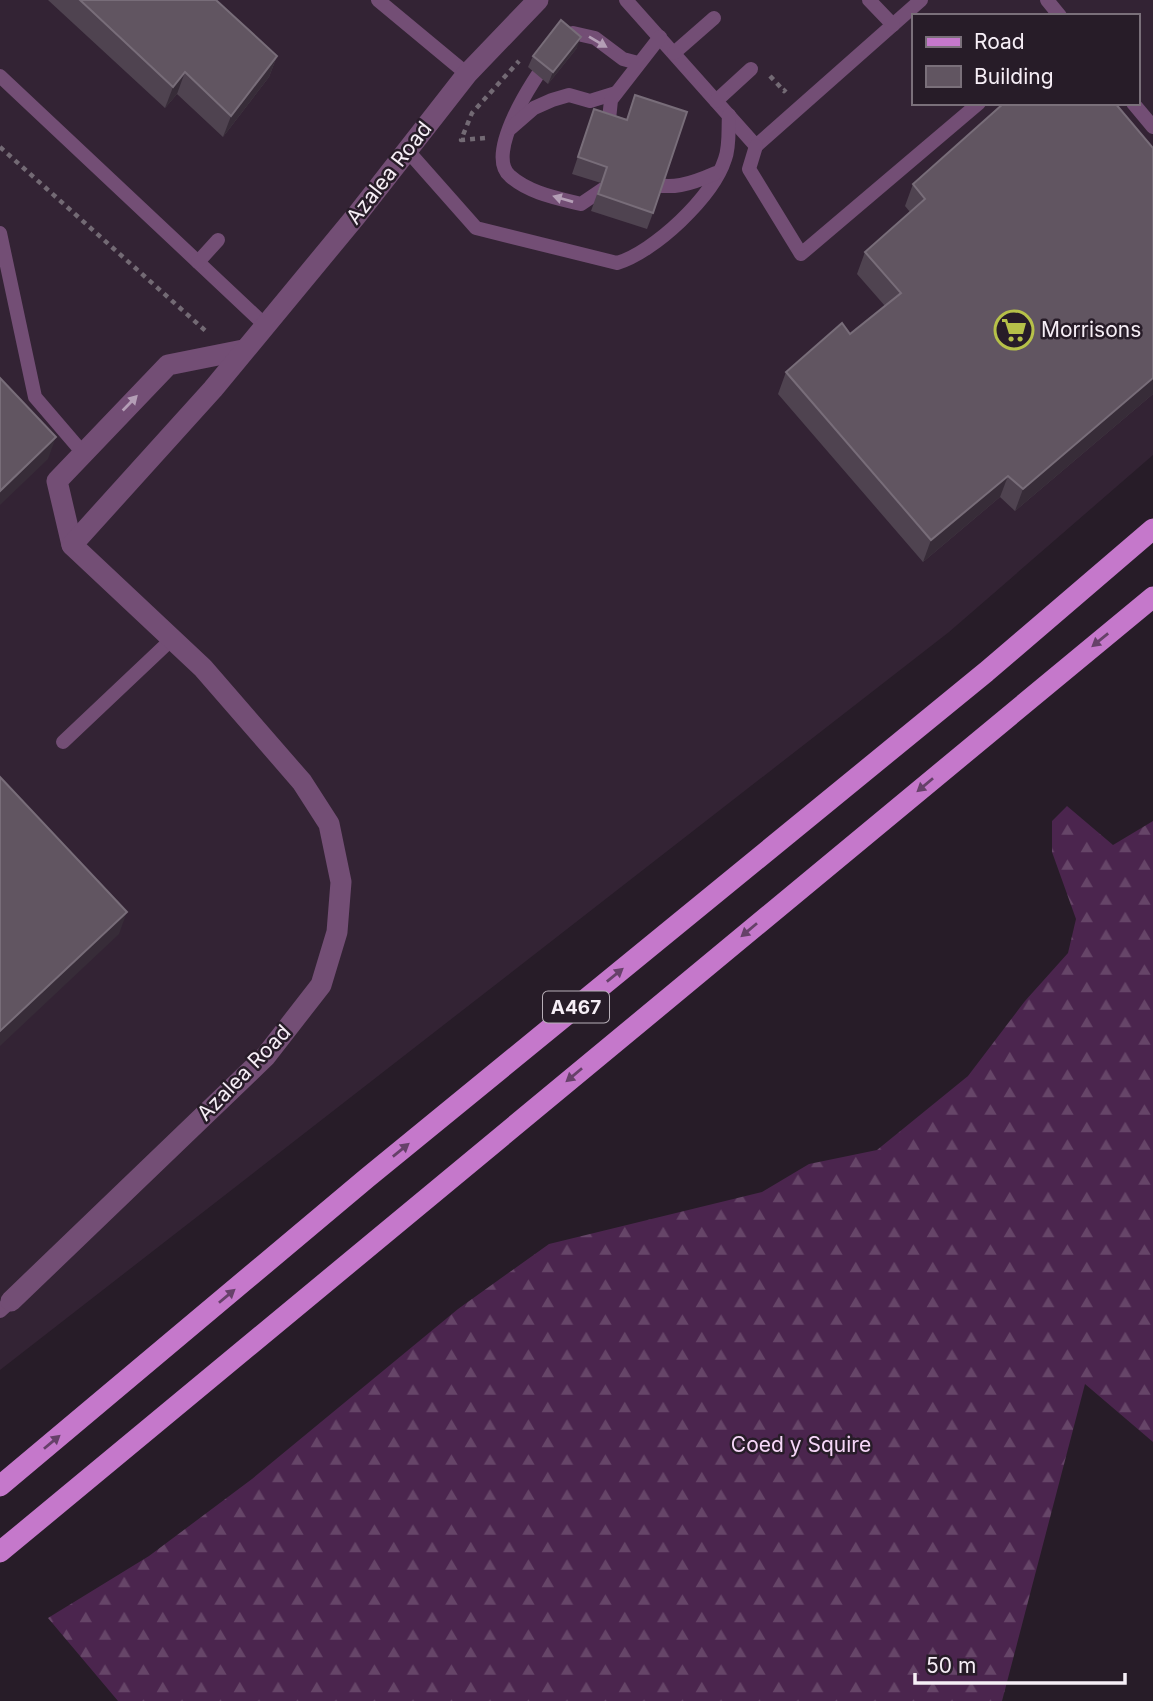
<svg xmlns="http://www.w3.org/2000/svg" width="1153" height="1701" font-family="Inter,sans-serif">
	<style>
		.built { fill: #332334; fill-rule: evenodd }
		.forest { fill: url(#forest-firs) }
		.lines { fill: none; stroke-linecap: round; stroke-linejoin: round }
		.path { stroke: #736a74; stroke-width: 4.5; stroke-dasharray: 5 5; stroke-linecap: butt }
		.lane { stroke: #734e75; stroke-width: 14 }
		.street { stroke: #734e75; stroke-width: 21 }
		.primary { stroke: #c578cb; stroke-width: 21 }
		.wall { fill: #4f4350 }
		.shaded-wall { fill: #372c38 }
		.building { fill: #615561; stroke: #786d79; stroke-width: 2 }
		.oneway { fill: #b49eb6 }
		.oneway2 { fill: #664169 }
		.labels { text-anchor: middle; stroke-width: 5; stroke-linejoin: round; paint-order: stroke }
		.shield { fill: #271c28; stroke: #b8afb8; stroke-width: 2 }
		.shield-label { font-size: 19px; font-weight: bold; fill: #f6eef6 }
		.street-label { font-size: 21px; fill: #f6eef6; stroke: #271c28 }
		.poi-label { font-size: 21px; fill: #f6eef6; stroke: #271c28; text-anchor: start }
		.park-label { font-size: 21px; fill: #f6d7f8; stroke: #271c28 }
	</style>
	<defs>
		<pattern id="forest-firs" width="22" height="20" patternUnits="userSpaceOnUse" patternTransform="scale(1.75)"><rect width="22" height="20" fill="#4b254e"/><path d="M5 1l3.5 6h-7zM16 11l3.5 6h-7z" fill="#664568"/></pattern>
	</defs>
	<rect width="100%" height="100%" fill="#271c28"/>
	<path class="built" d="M 0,0 L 1153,0 L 1153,455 L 949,632 L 0,1370 ZM 913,16 L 1137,16 L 1137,103 L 913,103 Z"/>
	<polygon class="forest" points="1067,806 1113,845 1153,821 1153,1442 1085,1384 1002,1701 118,1701 48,1618 149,1556 252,1479 458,1309 549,1244 762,1192 809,1164 877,1150 968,1076 1025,1001 1068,953 1076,919 1052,852 1052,821"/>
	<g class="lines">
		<g class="path">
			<polyline points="770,76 784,91 786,89"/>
			<polyline points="485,138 461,140 472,113 519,61"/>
			<polyline points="0,147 208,333"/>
		</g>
		<g class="lane">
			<polyline points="378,0 467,74"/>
			<polyline points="626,0 756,146 921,0"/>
			<polyline points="869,0 893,25"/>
			<polyline points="1047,0 1060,16"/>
			<polyline points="562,43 573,33 595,38 623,59 638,63"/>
			<polyline points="674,53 714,18"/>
			<path d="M 549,59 C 534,78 484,154 510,176 C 529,193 557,198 581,204 L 609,185"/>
			<polyline points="0,76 265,325"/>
			<polyline points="716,101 751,69"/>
			<polyline points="1133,103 1153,127"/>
			<polyline points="511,128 534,108 552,100 569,95 590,101 616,93"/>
			<polyline points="608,129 611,100 660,37"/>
			<polyline points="756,146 749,169 801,254 979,103"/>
			<path d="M 407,150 L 476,228 L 617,263 C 654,252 713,197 725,159 C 730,146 728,128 729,115"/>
			<path d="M 644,182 C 671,191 691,184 716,173"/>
			<polyline points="0,233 35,397 83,453"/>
			<polyline points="198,262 218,240"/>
			<polyline points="63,742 172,639"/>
			<polyline points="0,1311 11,1301"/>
		</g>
		<g class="street">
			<polyline points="72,545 57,481 168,365 243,350"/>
			<polyline points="11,1301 265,1057 321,985 337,932 341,882 329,824 302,782 203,668 72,545 213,389 356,216 467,74 538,0"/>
		</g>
		<g class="primary">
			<polyline points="0,1486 367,1178 986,672 1153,529"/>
			<polyline points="0,1552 1153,597"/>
		</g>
	</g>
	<g class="wall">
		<polygon points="48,0 216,0 277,56 269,77 223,137 177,94 165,108"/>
		<polygon points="577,48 548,84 528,67 533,56"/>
		<polygon points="635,95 653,213 647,229 591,211 601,183 572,174 594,109 627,119"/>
		<polygon points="1153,148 1153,394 1015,511 1000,497 923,562 778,394 786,372 850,334 885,306 857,274 865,252 910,212 905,206 913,184"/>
	</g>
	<g class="shaded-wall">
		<polygon points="581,37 577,48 548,84 553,72"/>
		<polygon points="277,56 269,77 223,137 231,116"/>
		<polygon points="185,72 177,94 165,108 173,87"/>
		<polygon points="1153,378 1153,394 1015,511 1023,489"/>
		<polygon points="56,437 48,459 0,505 0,491"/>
		<polygon points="1008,476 1000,497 923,562 931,540"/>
		<polygon points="127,912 119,934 0,1046 0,1031"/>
	</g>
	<g class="building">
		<polygon points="80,0 216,0 277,56 231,116 185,72 173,87"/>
		<polygon points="561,20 581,37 553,72 533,56"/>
		<polygon points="635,95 687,112 653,213 598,194 607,167 578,157 594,109 627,120"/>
		<polygon points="1004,103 1115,103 1153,148 1153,378 1023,489 1008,476 931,540 786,372 842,323 850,334 901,293 865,252 925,199 913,184"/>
		<polygon points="0,378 56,437 0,491"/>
		<polygon points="0,777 127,912 0,1031"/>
	</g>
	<defs><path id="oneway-solid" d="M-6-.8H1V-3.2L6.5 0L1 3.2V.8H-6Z" transform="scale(1.75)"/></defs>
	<g class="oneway">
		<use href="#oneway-solid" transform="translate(598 42) rotate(31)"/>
		<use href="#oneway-solid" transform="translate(563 199) rotate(-164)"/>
		<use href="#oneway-solid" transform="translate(130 403) rotate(-46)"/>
	</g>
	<g class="oneway2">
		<use href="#oneway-solid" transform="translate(1100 640) rotate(141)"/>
		<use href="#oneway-solid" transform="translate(925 785) rotate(140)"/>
		<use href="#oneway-solid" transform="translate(749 930) rotate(140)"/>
		<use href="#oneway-solid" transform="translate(615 975) rotate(-39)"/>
		<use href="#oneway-solid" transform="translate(574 1075) rotate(140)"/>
		<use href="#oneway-solid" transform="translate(401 1150) rotate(-39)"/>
		<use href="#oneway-solid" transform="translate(227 1296) rotate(-40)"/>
		<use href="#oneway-solid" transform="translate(52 1442) rotate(-40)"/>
	</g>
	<defs>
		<symbol id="supermarket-ring" viewBox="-11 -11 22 22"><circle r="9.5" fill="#271c28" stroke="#b6c149" stroke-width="1.5"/><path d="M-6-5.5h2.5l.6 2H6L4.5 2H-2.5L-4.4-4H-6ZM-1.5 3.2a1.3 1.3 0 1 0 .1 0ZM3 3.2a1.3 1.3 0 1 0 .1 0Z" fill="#b6c149"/></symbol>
	</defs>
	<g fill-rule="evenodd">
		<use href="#supermarket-ring" x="992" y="308" width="44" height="44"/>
	</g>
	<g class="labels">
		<rect class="shield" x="543" y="991.5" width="66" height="31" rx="5"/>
		<g class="shield-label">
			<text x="576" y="1014">A467</text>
		</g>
		<g class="street-label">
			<text transform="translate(389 173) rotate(-52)" y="7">Azalea Road</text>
			<text transform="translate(244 1073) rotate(-46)" y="7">Azalea Road</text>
		</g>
		<g class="poi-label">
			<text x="1041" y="337">Morrisons</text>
		</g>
		<g class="park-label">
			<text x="801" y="1452">Coed y Squire</text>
		</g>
	</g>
	<rect x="912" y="14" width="228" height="91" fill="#271c28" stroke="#7a707a" stroke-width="2"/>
	<rect x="926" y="37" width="35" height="10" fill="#c578cb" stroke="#7a707a" stroke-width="2"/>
	<text x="974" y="49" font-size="21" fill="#f6eef6">Road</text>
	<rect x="926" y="66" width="35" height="21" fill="#615561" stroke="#7a707a" stroke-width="2"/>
	<text x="974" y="84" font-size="21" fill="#f6eef6">Building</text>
	<path d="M915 1673v10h210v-10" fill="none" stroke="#f6eef6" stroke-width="3.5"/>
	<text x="926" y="1673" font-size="21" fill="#f6eef6" stroke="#271c28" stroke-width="5" paint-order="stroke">50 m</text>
</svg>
